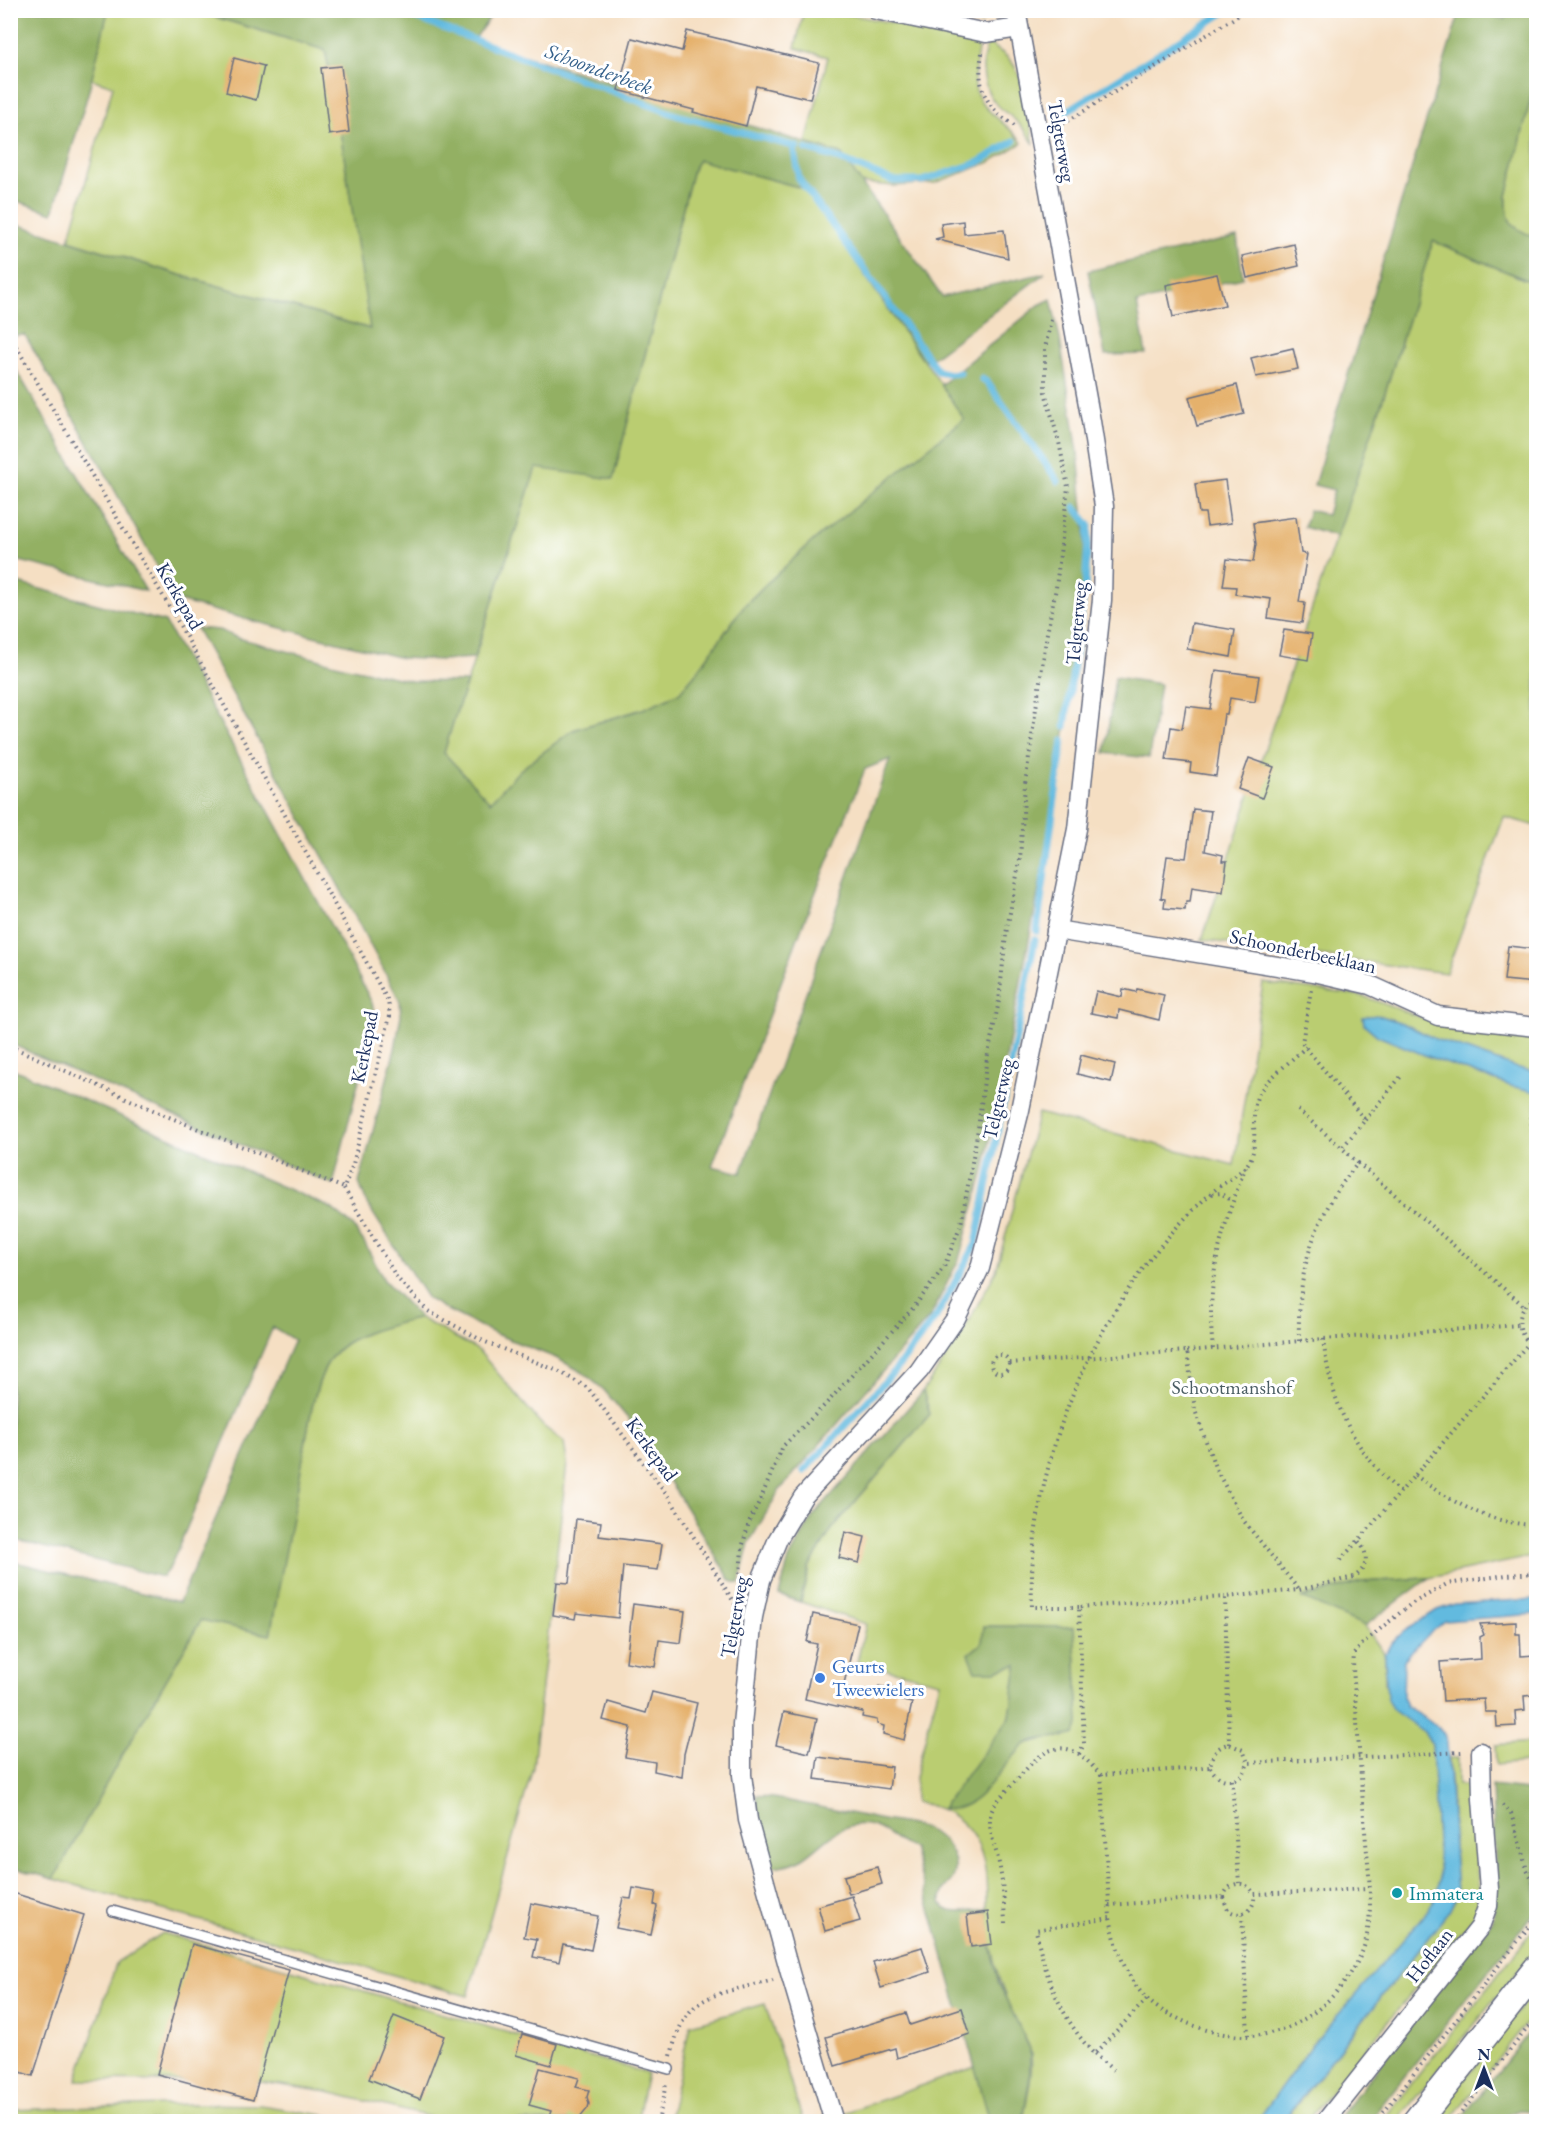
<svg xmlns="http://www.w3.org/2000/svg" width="1547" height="2132" font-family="'EB Garamond',serif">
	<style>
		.green { fill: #bacd71; stroke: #6a7e68; stroke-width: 1.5; fill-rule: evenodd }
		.forest { fill: #93b063; stroke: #577060; stroke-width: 1.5; fill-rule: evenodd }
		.water { fill: #62badf; stroke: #3e749e; stroke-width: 1.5 }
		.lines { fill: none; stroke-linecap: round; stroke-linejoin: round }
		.stream { stroke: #62badf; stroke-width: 7 }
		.building { fill: #e5b16c }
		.service-casing { stroke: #676d81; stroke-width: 12 }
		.minor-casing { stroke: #676d81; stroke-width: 21 }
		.primary-casing { stroke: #676d81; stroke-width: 30 }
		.path { stroke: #676d81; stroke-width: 4; stroke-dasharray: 1.5 4.5; stroke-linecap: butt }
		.service { stroke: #fff; stroke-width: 9 }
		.minor { stroke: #fff; stroke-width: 18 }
		.primary { stroke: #fff; stroke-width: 27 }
		.shop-dot { fill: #3f7fe0; stroke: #fff; stroke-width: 2 }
		.culture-dot { fill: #0f9aa8; stroke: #fff; stroke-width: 2 }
		.labels { text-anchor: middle; stroke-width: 6; stroke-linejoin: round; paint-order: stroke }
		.street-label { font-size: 20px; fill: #1b2f5e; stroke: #fff }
		.park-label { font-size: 20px; fill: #4b5e64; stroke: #fff }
		.shop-label { font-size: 20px; fill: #366cbe; stroke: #fff; text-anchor: start }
		.culture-label { font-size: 20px; fill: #0d838f; stroke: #fff; text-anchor: start }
		.water-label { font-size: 21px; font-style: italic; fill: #34608b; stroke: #fff }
	</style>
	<rect width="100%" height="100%" fill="#fff"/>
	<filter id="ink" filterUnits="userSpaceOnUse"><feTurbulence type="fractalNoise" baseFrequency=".0167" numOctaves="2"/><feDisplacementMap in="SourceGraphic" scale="12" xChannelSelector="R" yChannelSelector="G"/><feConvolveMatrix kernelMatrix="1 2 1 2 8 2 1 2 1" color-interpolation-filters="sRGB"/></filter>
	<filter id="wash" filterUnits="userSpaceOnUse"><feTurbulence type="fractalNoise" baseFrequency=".008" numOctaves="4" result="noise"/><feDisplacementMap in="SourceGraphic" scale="24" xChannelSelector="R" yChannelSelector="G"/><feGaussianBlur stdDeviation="1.35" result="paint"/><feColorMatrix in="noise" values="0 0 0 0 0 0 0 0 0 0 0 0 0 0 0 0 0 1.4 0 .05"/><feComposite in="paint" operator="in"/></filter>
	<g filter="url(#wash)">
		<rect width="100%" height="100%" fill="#f5dfc3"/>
		<g class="green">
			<polygon points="108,11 195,11 325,50 335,97 371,329 180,275 69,240 113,86 91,79"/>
			<path d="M 804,11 L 831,11 L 978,39 C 980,54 972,70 975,86 C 979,112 1009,122 1022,143 L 990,162 L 935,183 L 894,186 L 860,183 L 841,154 L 806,143 L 828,57 L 795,48 Z"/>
			<polygon points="922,11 984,11 982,23"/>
			<path d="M 988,43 C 996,48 1005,54 1011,61 C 1026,80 1029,120 1034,144 C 1029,136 1023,127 1016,121 C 1011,115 1003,112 998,106 C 982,90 979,62 988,43 Z"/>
			<path d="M 1536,77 L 1536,238 C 1512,228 1505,223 1507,196 Z"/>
			<polygon points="699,160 806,189 965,419 814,540 765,585 743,607 697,672 679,693 643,709 573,730 520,770 490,803 444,753 455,716 467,682 536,467 613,479 693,169"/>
			<polygon points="1433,241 1536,284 1536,826 1504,817 1446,973 1202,940 1293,664 1382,402"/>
			<path d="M 1263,983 L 1363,996 L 1428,1020 L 1536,1034 L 1536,1072 L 1514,1067 L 1435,1039 L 1402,1023 L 1379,1015 L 1363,1017 L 1364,1024 L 1378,1036 L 1437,1060 L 1511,1086 L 1536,1092 L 1536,1556 L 1429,1578 L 1361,1582 L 1303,1598 L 1365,1626 L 1385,1655 L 1385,1684 L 1413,1723 L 1424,1732 L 1432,1744 L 1439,1880 L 1435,1899 L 1423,1917 L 1313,2044 L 1257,2121 L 1023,2121 C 1026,2101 1035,2068 1030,2049 C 1027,2039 1019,2029 1015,2020 C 1002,1990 992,1962 988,1928 C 985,1898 991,1866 975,1839 C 960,1815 941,1807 915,1802 L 915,1777 L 940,1682 L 857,1662 L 866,1624 L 801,1602 L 809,1567 L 832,1529 L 930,1414 L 923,1391 L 961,1335 L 996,1271 L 1038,1113 L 1234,1165 ZM 984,1626 L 1074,1627 L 1079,1724 L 1065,1737 L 1053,1737 L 1025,1744 L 1004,1766 L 998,1734 L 1010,1717 L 1017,1664 L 995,1671 L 969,1654 L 982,1643 Z"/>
			<path d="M 420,1318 L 478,1350 L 543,1426 L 564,1442 L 567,1463 L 533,1767 L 468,1996 L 54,1879 L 116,1766 L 201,1620 L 270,1635 C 280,1579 290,1524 301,1468 C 307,1436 313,1380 333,1355 C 351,1332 394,1325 420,1318 Z"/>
			<polygon points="1536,1737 1536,1761 1496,1765 1495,1745 1533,1742"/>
			<polygon points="1449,1758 1458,1758 1458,1785 1468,1785 1479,1888 1477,1913 1307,2121 1283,2122 1449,1911 1457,1895"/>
			<polygon points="1536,1927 1536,1948 1397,2121 1381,2122"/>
			<polygon points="163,1933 647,2073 637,2122 447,2121 328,2092 261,2082 77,2080 117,1962"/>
			<polygon points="1536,1988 1536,2011 1449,2121 1430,2122"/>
			<polygon points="765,2004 803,2121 669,2121 690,2025"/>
			<polygon points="975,2067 990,2121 847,2121 844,2113"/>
			<polygon points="193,2104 260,2105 361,2121 11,2121 11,2110"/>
		</g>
		<g class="forest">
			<polygon points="11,10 108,11 89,90 53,213 11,199"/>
			<polygon points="495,10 474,40 841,154 942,297 1045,273 930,360 922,359 806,189 699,160 693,169 613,479 536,468 474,658 441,660 402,658 253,621 175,600 97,458 25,335 11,336 10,222 180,275 370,329 335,97 325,50 195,11"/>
			<path d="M 1460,11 L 1471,11 L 1505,19 L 1508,11 L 1536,11 L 1536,77 L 1507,196 C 1505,223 1512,228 1536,238 L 1536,284 L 1433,241 L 1382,402 L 1337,537 L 1304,527 L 1309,510 L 1327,515 L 1334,490 L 1314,485 Z"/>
			<polygon points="1237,237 1243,278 1137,303 1146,354 1105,355 1088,271"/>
			<path d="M 1051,299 L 1060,339 L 1078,452 L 1085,532 L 1083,595 L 1056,802 L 984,1170 L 959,1259 L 930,1317 L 779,1491 L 749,1543 L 739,1584 L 731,1581 L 651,1451 L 630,1421 L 604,1390 L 582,1372 L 556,1358 L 498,1335 L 445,1309 L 428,1299 L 367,1204 L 359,1183 L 395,1049 L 401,1015 L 400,1001 L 328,866 L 196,628 L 219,630 L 238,638 L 347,667 L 412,681 L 467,682 L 455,716 L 444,753 L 490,802 L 520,770 L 573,730 L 643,709 L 679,693 L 697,672 L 743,607 L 765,585 L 814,540 L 964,419 L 941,385 L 1039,305 ZM 890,759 L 741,1173 L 712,1166 L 803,924 L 865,769 Z"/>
			<polygon points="10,361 11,361 146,591 11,559"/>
			<polygon points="10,581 165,622 351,962 372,1003 375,1015 333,1185 11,1044"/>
			<polygon points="1115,677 1160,684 1149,758 1105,753"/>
			<path d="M 11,1068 L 331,1208 L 352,1225 L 364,1242 L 384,1280 L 420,1318 C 394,1325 351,1332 333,1355 C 314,1379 307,1433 302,1464 C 291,1521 281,1578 270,1635 L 201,1620 L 116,1766 L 54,1879 L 11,1867 L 11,1561 L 179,1602 L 294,1340 L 273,1327 L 170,1567 L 162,1577 L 11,1539 Z"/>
			<polygon points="923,1391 930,1414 832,1529 809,1567 800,1602 779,1595 789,1559 813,1516"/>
			<polygon points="1429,1578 1365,1626 1302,1598 1361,1582"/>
			<path d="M 984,1626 L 1074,1627 L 1079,1724 L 1075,1734 C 1060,1739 1040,1736 1026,1744 C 1022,1746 1019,1751 1016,1754 C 996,1774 974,1817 942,1808 L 1010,1717 L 1017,1665 L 995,1671 L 976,1671 L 969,1654 L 982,1643 Z"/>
			<polygon points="1492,1786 1536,1791 1536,1911 1369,2121 1335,2122 1493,1920 1496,1887"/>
			<path d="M 756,1795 C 798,1802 840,1811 883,1820 C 899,1823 922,1825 936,1835 C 949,1844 960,1862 953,1878 C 950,1884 944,1886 942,1893 C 934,1920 974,1911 987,1909 L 991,1949 L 999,1984 L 1030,2049 L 1030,2076 L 1023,2121 L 990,2121 L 913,1848 C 897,1844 888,1830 872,1826 C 840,1818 826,1843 803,1858 C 793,1864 782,1866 771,1867 L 760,1827 Z"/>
			<polygon points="1536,2024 1536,2111 1519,2110 1509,2114 1505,2121 1459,2121"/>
		</g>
		<g class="water">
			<polygon points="1378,1015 1402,1023 1435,1039 1514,1067 1536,1072 1536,1092 1511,1086 1437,1060 1378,1036 1364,1024 1363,1017"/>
			<polygon points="1536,1599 1536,1614 1445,1621 1427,1636 1404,1660 1403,1698 1406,1706 1438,1727 1444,1734 1447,1743 1457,1895 1449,1911 1283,2121 1257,2121 1313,2044 1423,1917 1435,1899 1439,1880 1432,1744 1424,1732 1393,1710 1387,1700 1385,1655 1390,1645 1403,1632 1437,1610 1455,1604"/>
		</g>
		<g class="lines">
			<g class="stream">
				<polyline points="394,10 676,115 797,147"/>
				<polyline points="1061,115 1228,10"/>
				<polyline points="793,146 799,179 938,371 950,374 960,373"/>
				<polyline points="806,149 839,159 893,181 922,181 977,163 1014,141"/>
				<polyline points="982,379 987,382 1058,481"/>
				<polyline points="1075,507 1089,525 1085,588"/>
				<polyline points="1065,726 1083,600"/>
				<polyline points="1037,931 1063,740"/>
				<polyline points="804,1471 897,1368 936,1317 976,1244 1035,940"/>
			</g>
		</g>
		<g id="blocks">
			<g class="building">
				<polygon points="687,31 819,63 810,99 756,86 746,126 693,112 694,110 618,90 632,38 682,51"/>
				<polygon points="234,58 264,66 256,100 226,92"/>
				<polygon points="341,66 349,132 329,135 321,68"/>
				<polygon points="963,221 964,234 1004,230 1008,258 935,239 943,237 941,224"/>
				<polygon points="1294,244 1299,266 1247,278 1242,256"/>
				<polygon points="1217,274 1225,305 1173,317 1166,285"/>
				<polygon points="1293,348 1298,369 1256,377 1251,358"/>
				<polygon points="1237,385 1244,414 1197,426 1189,397"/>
				<polygon points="1225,480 1231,523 1207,526 1205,513 1199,513 1195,484"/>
				<polygon points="1296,517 1301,553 1307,554 1299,602 1305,603 1302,623 1268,618 1271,599 1235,594 1236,587 1223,586 1227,559 1253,562 1256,544 1253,523"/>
				<polygon points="1192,623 1235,630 1231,657 1187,649"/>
				<polygon points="1284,630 1312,634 1308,660 1279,655"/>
				<polygon points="1216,670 1259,676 1255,702 1230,698 1227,714 1224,714 1216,776 1190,772 1191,763 1166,760 1171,727 1182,729 1186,706 1210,709"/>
				<polygon points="1249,758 1274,767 1262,798 1238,789"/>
				<polygon points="1193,809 1211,811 1205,851 1223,855 1222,861 1227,861 1223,892 1192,887 1190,902 1186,902 1185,910 1164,908 1165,899 1161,898 1167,856 1186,858"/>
				<polygon points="1508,946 1536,949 1536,983 1504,980"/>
				<polygon points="1123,989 1136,992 1137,989 1164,995 1159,1020 1119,1010 1118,1018 1091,1013 1096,991 1122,997"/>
				<polygon points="1081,1055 1115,1064 1111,1082 1077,1074"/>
				<polygon points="576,1519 601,1522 599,1536 662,1544 658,1570 623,1566 618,1618 576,1613 575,1619 553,1615 557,1582 569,1583"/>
				<polygon points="845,1532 865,1537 859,1563 839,1558"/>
				<polygon points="633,1604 685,1611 681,1643 659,1640 655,1667 626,1662"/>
				<polygon points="813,1614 858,1624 843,1688 877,1695 879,1686 896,1689 894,1699 912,1703 904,1740 883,1734 884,1726 877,1724 877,1720 862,1717 863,1712 805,1699 817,1644 807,1642"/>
				<polygon points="1516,1622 1516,1634 1520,1634 1521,1656 1535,1655 1536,1695 1524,1696 1525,1710 1515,1711 1516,1726 1497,1727 1496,1712 1485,1712 1484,1699 1443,1701 1440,1662 1481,1659 1480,1637 1484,1635 1480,1624"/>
				<polygon points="652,1692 697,1703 684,1754 682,1777 654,1771 655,1762 625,1757 631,1727 603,1720 608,1702 646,1713"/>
				<polygon points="784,1712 817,1719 809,1753 776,1745"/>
				<polygon points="818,1757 892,1767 889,1789 815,1779"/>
				<polygon points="877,1867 882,1884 849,1894 844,1876"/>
				<polygon points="633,1888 656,1892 654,1905 657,1906 651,1935 616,1928 623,1898 631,1899"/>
				<polygon points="10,1892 84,1915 33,2076 10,2069"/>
				<polygon points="852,1896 860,1921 825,1931 818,1906"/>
				<polygon points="531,1903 598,1916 591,1950 563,1944 559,1962 533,1957 537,1939 524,1937"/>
				<polygon points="988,1912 992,1944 971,1947 967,1915"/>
				<polygon points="192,1944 289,1970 253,2100 157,2074"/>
				<polygon points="922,1947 930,1972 881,1988 873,1962"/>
				<polygon points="962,2008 970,2034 897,2058 895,2048 835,2066 826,2037 906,2013 910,2025"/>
				<polygon points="394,2016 444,2036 420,2099 369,2079"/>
				<polygon points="522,2034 557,2044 551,2065 516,2055"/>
				<polygon points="540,2068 579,2078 576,2087 589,2090 587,2097 589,2104 588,2108 579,2119 568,2116 567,2121 563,2121 549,2117 551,2111 529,2105"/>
			</g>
		</g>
	</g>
	<g filter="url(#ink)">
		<use href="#blocks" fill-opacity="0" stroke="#676d81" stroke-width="1.5"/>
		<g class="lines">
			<defs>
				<polyline id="service" points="113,1911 669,2069"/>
				<g id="minor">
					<polyline points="876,10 986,33 1019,28"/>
					<polyline points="1056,930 1314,972 1370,985 1438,1016 1536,1027"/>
					<polyline points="834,2122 790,1973 748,1820 742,1775 742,1724 753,1617 761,1580 778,1539 803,1497 919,1371 956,1318 980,1268 1020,1110 1077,829 1102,600 1104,506 1091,421 1016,10"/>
					<polyline points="1325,2122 1480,1927 1488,1905 1489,1889 1482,1799 1481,1752"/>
				</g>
				<polyline id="primary" points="1416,2122 1536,1970"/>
			</defs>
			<use href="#service" class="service-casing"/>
			<use href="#minor" class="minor-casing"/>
			<use href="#primary" class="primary-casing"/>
			<g class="path">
				<path d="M 982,53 C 978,78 980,96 999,114 C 1005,119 1012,123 1017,129"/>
				<polyline points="1058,127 1247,10"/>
				<polyline points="10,336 173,613 388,1001 390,1016 353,1164 344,1188"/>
				<polyline points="10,1046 164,1115 344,1188"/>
				<polyline points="1298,1110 1342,1148"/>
				<polyline points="1531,1117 1536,1185"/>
				<polyline points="1365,1120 1403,1074"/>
				<polyline points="1358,1163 1524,1306"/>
				<polyline points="344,1188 397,1278 428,1311 483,1341 558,1371 588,1388 671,1500 735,1604"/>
				<polyline points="1212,1194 1221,1193 1232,1201"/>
				<path d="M 1536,1298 C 1514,1309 1514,1336 1536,1347"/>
				<path d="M 1323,1339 C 1331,1403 1352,1448 1400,1492"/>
				<path d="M 1299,1341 C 1297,1271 1313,1217 1358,1163 L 1342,1148 L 1365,1120 L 1302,1043 L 1311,990"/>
				<path d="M 1213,1349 C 1205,1282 1222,1228 1246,1166"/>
				<polyline points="1187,1351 1323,1339 1519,1325"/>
				<circle cx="1000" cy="1364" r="9"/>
				<polyline points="1010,1363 1187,1351 1195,1410 1215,1467 1243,1520 1299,1590"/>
				<path d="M 1415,1475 C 1450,1502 1490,1524 1536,1525"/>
				<polyline points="1340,1560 1358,1541"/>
				<polyline points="740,1574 742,1548 749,1522 761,1498 783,1446 825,1405 914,1307 944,1267 961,1224 978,1129 986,1064 999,1001 1006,934 1020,859 1025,784 1047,633 1056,588 1068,487 1059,442 1045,392 1045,348 1051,320"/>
				<path d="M 1079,1607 L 1032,1607 C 1027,1477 1084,1334 1169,1236 C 1181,1222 1196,1207 1210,1194 C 1221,1184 1236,1177 1246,1166 C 1262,1148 1248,1116 1258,1095 C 1264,1082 1294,1058 1306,1047"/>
				<path d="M 1229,1744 L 1225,1597 L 1299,1590 L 1354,1577 C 1369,1567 1369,1553 1358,1541 L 1529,1343"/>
				<polyline points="1079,1754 1084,1744 1079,1607 1225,1597"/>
				<path d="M 1210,1767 C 1218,1781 1231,1784 1243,1775 L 1248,1763"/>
				<path d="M 1101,1775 L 1110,1918 C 1116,1947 1125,1977 1147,1999 C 1156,2008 1166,2013 1177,2018 C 1204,2032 1240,2041 1270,2033 C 1310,2024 1346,1990 1362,1952 C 1376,1917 1368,1868 1365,1831 C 1361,1777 1357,1722 1353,1668 L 1354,1654 L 1364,1642 L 1411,1604 L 1447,1584 L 1506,1575 L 1536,1573"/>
				<polyline points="1232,1780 1239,1883"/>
				<polyline points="1502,1805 1511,1813 1527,1870 1536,1887"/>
				<path d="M 1223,1897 L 1228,1910 C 1241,1919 1256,1911 1254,1894"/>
				<path d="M 1109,1905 L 1223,1897 C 1229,1881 1246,1879 1254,1894 L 1369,1889"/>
				<polyline points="1242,1914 1248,2035"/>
				<path d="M 1110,1918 L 1036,1930 C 1045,1977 1061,2018 1094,2054 L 1147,1999"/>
				<path d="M 1005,1923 C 1004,1902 1003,1880 998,1859 C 995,1846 989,1832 990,1818 C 991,1805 1004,1794 1013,1784 C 1029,1766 1049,1737 1077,1753 C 1086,1758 1094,1768 1101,1775 L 1210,1767 C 1212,1756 1216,1746 1229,1744 L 1243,1750 L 1248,1763 L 1462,1752"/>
				<polyline points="1094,2054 1113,2070"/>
				<path d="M 671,2056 C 685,1989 718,1996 773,1980"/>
				<polyline points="658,2122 666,2084"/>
				<polyline points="1376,2122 1536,1918"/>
				<polyline points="1454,2122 1536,2017"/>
			</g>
			<use href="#service" class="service"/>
			<use href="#minor" class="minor"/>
			<use href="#primary" class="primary"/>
		</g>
	</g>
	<circle class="shop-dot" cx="820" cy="1678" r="6"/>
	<circle class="culture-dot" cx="1397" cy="1893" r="6"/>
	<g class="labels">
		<g class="street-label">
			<text transform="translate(1062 141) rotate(80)" y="7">Telgterweg</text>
			<text transform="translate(180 596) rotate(60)" y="7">Kerkepad</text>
			<text transform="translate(1076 623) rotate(-85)" y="7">Telgterweg</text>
			<text transform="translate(1303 951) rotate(12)" y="7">Schoonderbeeklaan</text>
			<text transform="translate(364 1047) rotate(-79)" y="7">Kerkepad</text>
			<text transform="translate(998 1099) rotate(-77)" y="7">Telgterweg</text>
			<text transform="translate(652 1449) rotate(54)" y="7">Kerkepad</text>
			<text transform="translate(734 1617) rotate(-80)" y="7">Telgterweg</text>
			<text transform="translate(1429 1955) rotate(-52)" y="7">Hoflaan</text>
		</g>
		<g class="park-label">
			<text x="1232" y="1394">Schootmanshof</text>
		</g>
		<g class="shop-label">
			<text x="832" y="1673">Geurts<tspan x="832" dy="23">Tweewielers</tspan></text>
		</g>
		<g class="culture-label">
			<text x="1409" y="1900">Immatera</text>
		</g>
		<g class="water-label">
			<text transform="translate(599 69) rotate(20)" y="7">Schoonderbeek</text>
		</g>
	</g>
	<rect width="1547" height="2132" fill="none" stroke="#fff" stroke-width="36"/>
	<g transform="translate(1484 2069)" stroke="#ffffff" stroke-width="4.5" paint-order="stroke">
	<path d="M0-4.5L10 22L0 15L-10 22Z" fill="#1b2f5e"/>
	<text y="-9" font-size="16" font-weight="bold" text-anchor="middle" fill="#1b2f5e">N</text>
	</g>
</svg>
